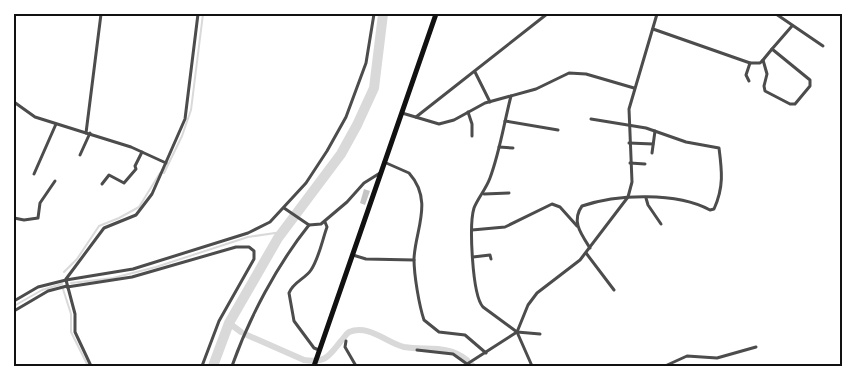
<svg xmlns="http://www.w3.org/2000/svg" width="856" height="380" font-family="'Noto Serif',serif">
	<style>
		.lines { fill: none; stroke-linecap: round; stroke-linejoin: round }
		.stream { stroke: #d9d9d9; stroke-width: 2 }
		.canal { stroke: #d9d9d9; stroke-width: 6 }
		.river { stroke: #d9d9d9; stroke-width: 10 }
		.building { fill: #c4c4c4 }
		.minor { stroke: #4c4c4c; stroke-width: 3 }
		.primary { stroke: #111; stroke-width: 5 }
		.neatline { fill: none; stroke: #111; stroke-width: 2 }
	</style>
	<rect width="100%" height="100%" fill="#fff"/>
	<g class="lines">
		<g class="stream">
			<polyline points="164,173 182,136 191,110 203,14"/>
			<polyline points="64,272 77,259 99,226 119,218 139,207 160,173"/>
			<polyline points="71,283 113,278 156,267 248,237 282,232"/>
			<polyline points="63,289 71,314 71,332 88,366"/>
			<polyline points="14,306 42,290 62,284"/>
		</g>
		<g class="canal">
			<polyline points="229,323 241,332"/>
			<path d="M 247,335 L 304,360 C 326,363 328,357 341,341 C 344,338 346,334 349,332 C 369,324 387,343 404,347 C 426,351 448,344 467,360"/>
			<polyline points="472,365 473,366"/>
		</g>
		<polyline class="river" points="213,366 229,323 278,238 341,154 357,125 374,88 383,14"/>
	</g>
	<polygon class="building" points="364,189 370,191 365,205 360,203"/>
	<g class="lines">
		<g class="minor">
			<polyline points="101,14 86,133 131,147 166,163"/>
			<polyline points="776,14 823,46"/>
			<polyline points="653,29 750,63 760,63 763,60 767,74 764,86 765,91 790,104 795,104 810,86 810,80 772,49 792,26"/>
			<polyline points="763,60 772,49"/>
			<polyline points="475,72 490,102"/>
			<polyline points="749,81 746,75 750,63"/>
			<path d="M 511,96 C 504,123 500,151 490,178 C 486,189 478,198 474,208 C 469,224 472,295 483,307 L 517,332 L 540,334"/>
			<polyline points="14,102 35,117 86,133"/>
			<polyline points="468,112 472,124 472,136"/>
			<polyline points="402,113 439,124 454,120 485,103 536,89 569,73 586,74 634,88"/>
			<polyline points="416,117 547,14"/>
			<polyline points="505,121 558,130"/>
			<polyline points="629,143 653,144"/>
			<polyline points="499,147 513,148"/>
			<polyline points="652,153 655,131"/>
			<polyline points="80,155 90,133"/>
			<path d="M 384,162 L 409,173 C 434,201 415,230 414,259 C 414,275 419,305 424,320 L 439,332 L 465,335 L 486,353"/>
			<polyline points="630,163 645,164"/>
			<polyline points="34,174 56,124"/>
			<polyline points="102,184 109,175 124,183 136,169 135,166 142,152"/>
			<polyline points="484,194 509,193"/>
			<polyline points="646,198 648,205 661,224"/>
			<polyline points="284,208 309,225 321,224 347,202 364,183 380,173"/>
			<polyline points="14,218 24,220 38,218 40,203 55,181"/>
			<polyline points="472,230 505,227 552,204 560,207 577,226"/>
			<path d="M 590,248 C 581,234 571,221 582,206 C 617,194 677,192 710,210 L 714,209 C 724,187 722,171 719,148 L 686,142 L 646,128 L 591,119"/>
			<polyline points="586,253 614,290"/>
			<polyline points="353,255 366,259 414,260"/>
			<polyline points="473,257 490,255 491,259"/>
			<polyline points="66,279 104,228 136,215 152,194 185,119 198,14"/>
			<polyline points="66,280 75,314 75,332 91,366"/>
			<polyline points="67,287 132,277 236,247 249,247 254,251 254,259 219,321 202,366"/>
			<polyline points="14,301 38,287 66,280 133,269 248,233 270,222 306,183 327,151 346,117 366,63 374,14"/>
			<polyline points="14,311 48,291 67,286"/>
			<polyline points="517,332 532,366"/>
			<polyline points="346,341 345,347 356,366"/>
			<path d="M 319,350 L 314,348 L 294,321 L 289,293 C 293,282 305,279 311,270 C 319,258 322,241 327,227 L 325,222"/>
			<polyline points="417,350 453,354 467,364"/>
			<path d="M 232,366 C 249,318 277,265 309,225"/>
			<polyline points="464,366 517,332 528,305 537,293 580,260 628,197 632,182 629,109 657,14"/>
			<polyline points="665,366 687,356 717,358 756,347"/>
		</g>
		<polyline class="primary" points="314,366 436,14"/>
	</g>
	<rect width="856" height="380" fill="none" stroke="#ffffff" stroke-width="30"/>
	<rect x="15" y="15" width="826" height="350" class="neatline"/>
</svg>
